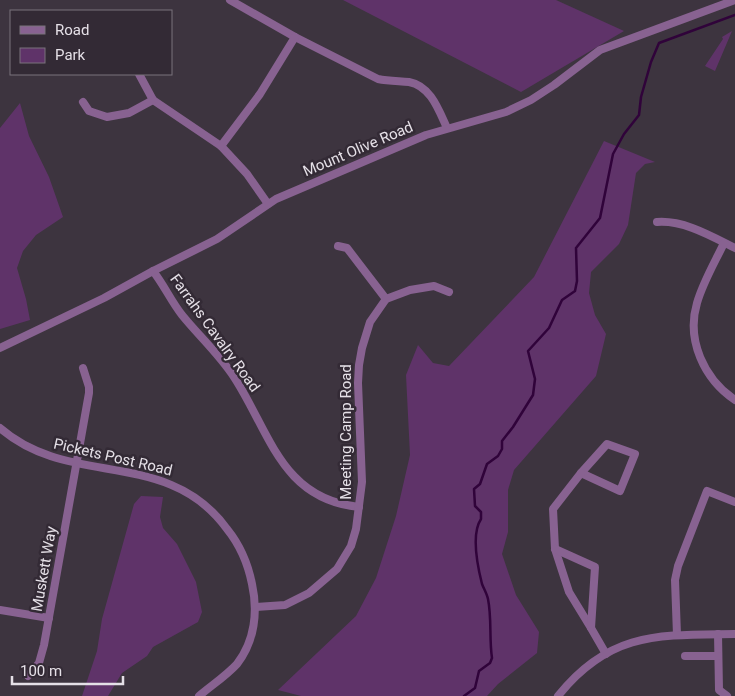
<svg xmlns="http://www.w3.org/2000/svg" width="735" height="696" font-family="Roboto,sans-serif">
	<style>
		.green { fill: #5f3369 }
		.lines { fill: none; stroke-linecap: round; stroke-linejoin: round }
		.stream { stroke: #30033a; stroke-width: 2.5 }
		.minor { stroke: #886291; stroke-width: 8 }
		.labels { text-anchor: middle; stroke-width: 5; stroke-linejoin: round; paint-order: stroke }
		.street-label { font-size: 15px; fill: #e5e0e7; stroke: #332a35 }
	</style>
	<rect width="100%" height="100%" fill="#3d343f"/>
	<g class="green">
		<polygon points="343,0 556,0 624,31 521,92"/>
		<polygon points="732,31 715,71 705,66 723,39 722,37"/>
		<polygon points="20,103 29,136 49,177 63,217 36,235 23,251 17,268 26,299 30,320 0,329 0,128"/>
		<polygon points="604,141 655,162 645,164 636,173 628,225 619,244 591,272 589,293 595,315 606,334 596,376 514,470 508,490 508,532 502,554 516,595 539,632 537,653 498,684 487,696 301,696 278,690 356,616 376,578 396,516 410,455 406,375 418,345 433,363 449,366 534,277"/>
		<polygon points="141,496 163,497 160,517 163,528 177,544 196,582 202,612 198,622 153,647 147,656 122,673 108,696 82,696 97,651 102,619 134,504"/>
	</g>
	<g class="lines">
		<path class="stream" d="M 464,696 L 475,688 L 479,671 L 490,663 L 492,658 C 489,638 492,619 488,599 C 487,594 484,589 482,584 C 478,568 471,534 481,519 L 481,512 L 475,506 L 474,489 L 480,484 L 487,464 L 498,456 L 502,449 L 502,441 L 513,427 L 533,395 L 535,379 L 528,351 L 549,328 L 562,300 L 575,291 L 577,281 L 576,248 L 600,218 L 613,154 L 624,134 L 639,115 L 641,97 L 651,62 L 659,43 L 735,15"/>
		<g class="minor">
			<path d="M 230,0 L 295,37 L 378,79 C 388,81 398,81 409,82 C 431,86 439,111 447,128"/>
			<polyline points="139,74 153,100 221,146 247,174 268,204"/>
			<polyline points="83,102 89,111 107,117 129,113 153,100"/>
			<polyline points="221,146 260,94 295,37"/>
			<path d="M 657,222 C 684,220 711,236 735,248"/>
			<path d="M 724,243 C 715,262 703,282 697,303 C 686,340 704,379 735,400"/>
			<polyline points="338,246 347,248 386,299"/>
			<path d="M 153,271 C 164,285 171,301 182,315 C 199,336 219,354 234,377 C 270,432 281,499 359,507"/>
			<polyline points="0,348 104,298 153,271 217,239 276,199 426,135 506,112 531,100 554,85 600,50 735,0"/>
			<path d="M 0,428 C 70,489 168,447 227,529 C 240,545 248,564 252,584 C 258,611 255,641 237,664 C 226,676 212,685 199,696"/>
			<polygon points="607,444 635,454 620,491 581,473"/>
			<polyline points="581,473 553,509 555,549 569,592 591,628"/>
			<polyline points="555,549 595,567 591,628 606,654"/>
			<polyline points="256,607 285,605 309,593 337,569 351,546 356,529 362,482 358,383 359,365 362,348 370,322 386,299 410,290 434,286 449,292"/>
			<polyline points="0,610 49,618"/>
			<polyline points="718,634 719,690 727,696"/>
			<polyline points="677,635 675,580 678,566 707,491 735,502"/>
			<polyline points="685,656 718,656"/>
			<polyline points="28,676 39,663 44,645 89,393 89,387 83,368"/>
			<path d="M 558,696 C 610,631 659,635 735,634"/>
		</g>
	</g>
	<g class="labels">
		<g class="street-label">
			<text transform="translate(358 149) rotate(-23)" y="5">Mount Olive Road</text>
			<text transform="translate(215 333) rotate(54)" y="5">Farrahs Cavalry Road</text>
			<text transform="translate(346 432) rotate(-90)" y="5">Meeting Camp Road</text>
			<text transform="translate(113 457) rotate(13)" y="5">Pickets Post Road</text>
			<text transform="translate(44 569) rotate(-80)" y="5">Muskett Way</text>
		</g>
	</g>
	<rect x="10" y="10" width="162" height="65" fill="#332a35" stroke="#7a737c"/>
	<rect x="20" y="26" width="25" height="8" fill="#886291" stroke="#7a737c"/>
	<text x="55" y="35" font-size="15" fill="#e5e0e7">Road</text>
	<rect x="20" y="48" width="25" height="15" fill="#5f3369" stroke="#7a737c"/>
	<text x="55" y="60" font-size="15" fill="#e5e0e7">Park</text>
	<path d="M12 676v8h111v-8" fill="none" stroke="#e5e0e7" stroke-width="2.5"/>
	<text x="20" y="676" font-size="15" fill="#e5e0e7" stroke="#332a35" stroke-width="4" paint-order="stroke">100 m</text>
</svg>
